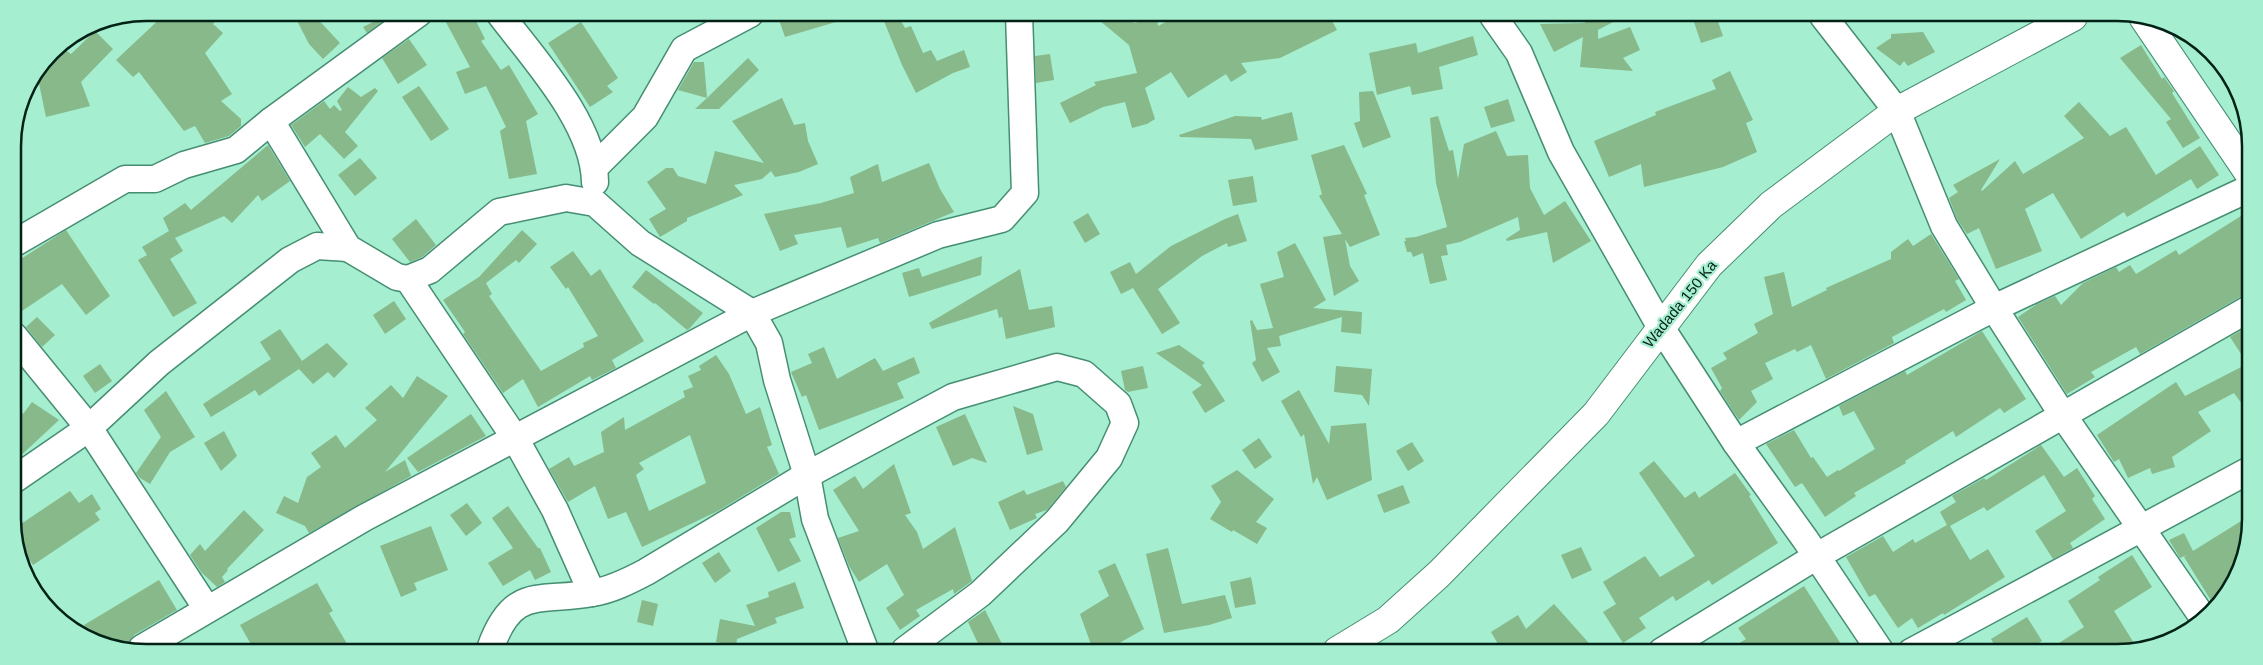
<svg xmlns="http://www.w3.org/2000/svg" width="2263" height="665" font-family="Arial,sans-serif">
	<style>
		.building { fill: #87b98a; fill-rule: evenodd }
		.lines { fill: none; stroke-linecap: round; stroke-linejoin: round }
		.street-casing { stroke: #468e73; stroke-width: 29 }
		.secondary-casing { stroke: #468e73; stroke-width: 30 }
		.street { stroke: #fff; stroke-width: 26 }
		.secondary { stroke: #fff; stroke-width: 28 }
		.labels { text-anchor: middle; stroke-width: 4.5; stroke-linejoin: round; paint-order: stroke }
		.street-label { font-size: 15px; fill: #032217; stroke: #a5eecf }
		.rim { fill: none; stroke: #032217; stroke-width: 2.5 }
	</style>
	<rect width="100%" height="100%" fill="#a5eecf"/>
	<g class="building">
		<polygon points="166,13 223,13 213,24 223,33 205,53 232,94 221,101 241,119 241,126 229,136 205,143 195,126 184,131 139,72 133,77 116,60"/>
		<polygon points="293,13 312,13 340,43 323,59 309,44"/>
		<polygon points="441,13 472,13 485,39 481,41 501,70 509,65 538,114 526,121 537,174 509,179 500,131 506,127 486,86 465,94 456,72 470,67"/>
		<polygon points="777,14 846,14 846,19 785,37"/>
		<polygon points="881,14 897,14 905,28 911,26 923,53 931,50 937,61 964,50 970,67 953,73 916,93 902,65"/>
		<polygon points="1093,15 1124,15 1134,23 1157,18 1158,26 1179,15 1329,15 1337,30 1280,58 1241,63 1247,72 1231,82 1226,74 1188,98 1171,72 1145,88 1155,119 1147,124 1132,128 1125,102 1103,107 1070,123 1060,103 1096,85 1094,82 1137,73 1129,45"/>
		<polygon points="385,16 386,19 367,33 363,27"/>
		<polygon points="1585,16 1597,16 1597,22 1615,21 1598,30 1598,39 1630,27 1640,50 1623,58 1633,71 1580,67 1583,37 1554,52 1540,24 1585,23"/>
		<polygon points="1703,16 1716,16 1723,36 1701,43 1693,19"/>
		<polygon points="581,22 618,78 607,86 613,92 590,107 548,43"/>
		<polygon points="95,31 113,49 81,82 90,106 46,117 37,74 60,46 71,54"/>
		<polygon points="1923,32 1935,52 1908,66 1904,61 1900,66 1876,48 1891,38 1891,34"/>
		<polygon points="1473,36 1478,55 1439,67 1443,89 1412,95 1410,86 1377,95 1369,53 1416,43 1418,53"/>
		<polygon points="409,39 427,65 398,84 382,58"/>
		<polygon points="2141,45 2162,79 2164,77 2174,91 2172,93 2200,138 2183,148 2166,122 2171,119 2120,58"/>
		<polygon points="1050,54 1054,80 1036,83 1035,56"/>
		<polygon points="748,58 759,70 719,109 695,109 707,98 678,90 694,62 704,62 707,98"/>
		<polygon points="1730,71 1753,120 1746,123 1757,152 1723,167 1644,187 1641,164 1609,177 1594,141 1656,115 1655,112 1716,89 1712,80"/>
		<polygon points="419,86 449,129 431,141 402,97"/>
		<polygon points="348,87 361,97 375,88 378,91 345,132 358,146 344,159 320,134 305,147 291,125 324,101 330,109 334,105 340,111 342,110 337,101"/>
		<polygon points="1373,91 1391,137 1363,148 1354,123 1360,121 1359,92"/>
		<polygon points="782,98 794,125 805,123 808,141 818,164 799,172 775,177 771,171 762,179 734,185 743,195 687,218 687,221 660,237 649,219 666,209 647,182 666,168 673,168 678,176 706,184 715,151 764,163 732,121"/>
		<polygon points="1508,99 1515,121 1491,128 1484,107"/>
		<polygon points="2079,102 2110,136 2126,127 2156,175 2200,146 2219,175 2197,189 2191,179 2127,217 2124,212 2081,239 2053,193 2025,209 2042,251 1996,269 1979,228 1967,234 1957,219 1949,198 1958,192 1953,185 2000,159 1981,190 1982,191 2015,161 2023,174 2084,138 2064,116"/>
		<polygon points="1292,112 1298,140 1255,150 1251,139 1180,137 1179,135 1235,116 1261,117 1262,120"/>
		<polygon points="1438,116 1449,151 1453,150 1458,179 1464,144 1496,131 1507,156 1528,155 1530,188 1544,215 1565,201 1591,241 1553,263 1547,232 1507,241 1506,239 1520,230 1518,217 1460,242 1446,245 1448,255 1441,256 1447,280 1430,284 1423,253 1413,257 1411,252 1407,252 1404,241 1406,241 1405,238 1416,237 1447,227 1436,183 1430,118"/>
		<polygon points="268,145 290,181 262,201 258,195 232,223 224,216 175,238 183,251 170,259 197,303 173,317 138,260 147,255 142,247 169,231 163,218 185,203 191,210"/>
		<polygon points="1344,145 1367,194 1364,195 1380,235 1350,247 1345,239 1350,266 1359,281 1334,296 1323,237 1342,234 1319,196 1322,194 1311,155"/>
		<polygon points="360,158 377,178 355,196 338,175"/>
		<polygon points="929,163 940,189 954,212 883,242 880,243 878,238 847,248 841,227 794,235 798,244 780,251 764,214 821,203 854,193 850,177 878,164 882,182"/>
		<polygon points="1253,176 1257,202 1233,206 1228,180"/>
		<polygon points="1088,213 1100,234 1085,243 1073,222"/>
		<polygon points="1238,214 1247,241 1228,247 1227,243 1202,256 1158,289 1180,323 1162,334 1133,288 1121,294 1110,272 1130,262 1136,274 1171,246 1225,219"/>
		<polygon points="2241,216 2248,227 2247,295 2240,297 2140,354 2136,347 2091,372 2095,377 2067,394 2018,317 2037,304 2055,296 2061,305 2083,283 2116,267 2119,272 2130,265 2136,274 2176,250 2179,255"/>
		<polygon points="416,219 436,245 422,257 410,262 392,239"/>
		<polygon points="66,230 110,296 86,315 62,284 22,311 14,299 13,264"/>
		<polygon points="522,230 537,244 519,263 516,260 486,283 492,294 489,296 541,371 584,347 583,343 598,336 568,287 566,289 550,267 573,251 591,276 600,269 644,341 612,360 616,368 592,380 590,376 538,407 523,379 503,393 463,334 465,332 443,300 479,277"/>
		<polygon points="1931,234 1959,279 1955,281 1966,300 1946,312 1944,309 1892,337 1894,343 1826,379 1811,345 1797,352 1795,349 1765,363 1773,379 1751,391 1757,402 1739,420 1720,391 1722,388 1711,368 1727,359 1723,353 1758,333 1754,324 1773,314 1764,277 1784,272 1792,307 1827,290 1826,288 1891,259 1891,252 1908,239 1913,246"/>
		<polygon points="1295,243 1326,300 1313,308 1362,312 1361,334 1341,332 1342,317 1279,336 1281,346 1267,348 1280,372 1262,382 1252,363 1256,360 1250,321 1252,320 1257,330 1273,328 1260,284 1284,277 1277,252"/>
		<polygon points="982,256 981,275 909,297 902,273 919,268 922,277"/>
		<polygon points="1020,269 1029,310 1052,306 1055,327 1006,339 1002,317 999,318 997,309 932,329 929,323"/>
		<polygon points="646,270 703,313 689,329 687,330 655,303 654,304 632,287"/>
		<polygon points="394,301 406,319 385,334 373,315"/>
		<polygon points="37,317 55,335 42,347 26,327"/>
		<polygon points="2247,327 2247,363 2230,337"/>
		<polygon points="280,329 302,361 327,343 348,364 334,378 328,372 313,384 299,369 259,396 255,390 211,417 203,404 271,359 260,342"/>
		<polygon points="1982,331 2026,399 2004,413 2000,408 1956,437 1953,431 1905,461 1906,463 1854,493 1856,496 1825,517 1802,483 1795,487 1766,444 1794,430 1811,458 1813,457 1827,477 1838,470 1839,471 1875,449 1854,411 1843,416 1839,406 1905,371 1907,375"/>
		<polygon points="1179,345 1205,363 1202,365 1225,401 1205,413 1192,392 1202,385 1156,353"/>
		<polygon points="824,347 837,379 875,358 883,371 914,357 920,373 897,383 904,398 819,430 806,395 802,397 791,372 812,363 808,354"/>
		<path d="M 716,355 L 729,374 L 746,414 L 760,407 L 772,445 L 767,447 L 779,474 L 718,511 L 642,547 L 626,512 L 608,519 L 595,486 L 568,502 L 549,469 L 569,457 L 574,466 L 604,452 L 601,432 L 624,417 L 625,430 L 685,397 L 683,391 L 693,387 L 688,376 L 701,370 L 699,366 ZM 690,435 L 706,483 L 649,511 L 636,475 L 644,469 L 639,463 Z"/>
		<polygon points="100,364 112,381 95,393 83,376"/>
		<polygon points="2247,364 2247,411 2234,393 2198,412 2211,431 2172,457 2175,467 2152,474 2150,468 2128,478 2119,459 2114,462 2097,435 2176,382 2185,396"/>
		<polygon points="1143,366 1148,388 1128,392 1125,390 1121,371"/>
		<polygon points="1336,366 1372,369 1369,406 1362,395 1334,392"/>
		<polygon points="417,376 448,396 385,472 405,460 411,476 309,533 305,526 276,513 284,496 298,503 307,477 321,467 311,453 336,435 345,448 377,420 365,408 391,385 403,398"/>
		<polygon points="1299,390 1329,444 1331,426 1366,423 1372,480 1327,500 1317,477 1313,484 1304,434 1301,437 1281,401"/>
		<polygon points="166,391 195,437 170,452 150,484 140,478 136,473 161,437 144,410"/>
		<polygon points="14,398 23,414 32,402 59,420 15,461"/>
		<polygon points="1013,406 1033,414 1043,450 1027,455"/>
		<polygon points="471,414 486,436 418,472 407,458"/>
		<polygon points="965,414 987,463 972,458 953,466 936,427"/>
		<polygon points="224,431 237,456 221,471 204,443"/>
		<polygon points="1259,438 1272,457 1255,469 1242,450"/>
		<polygon points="1412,442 1424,461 1408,471 1396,451"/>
		<polygon points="2041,445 2064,477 2077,468 2095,496 2092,499 2105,519 2070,543 2073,548 2053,559 2035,531 2066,511 2044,475 1987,511 1984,507 1950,526 1970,560 1988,549 2005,577 1944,615 1943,613 1918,628 1912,618 1898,628 1875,594 1869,597 1846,557 1883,536 1893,552 1913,539 1915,543 1947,525 1940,512 1956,502 1952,496 1984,478 1986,480"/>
		<polygon points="1654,461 1685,498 1695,491 1699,498 1735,473 1751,495 1749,496 1778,543 1712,585 1709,580 1676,601 1673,596 1639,618 1646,628 1623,643 1603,612 1616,604 1603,582 1645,556 1660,577 1695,556 1639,473"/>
		<polygon points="894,464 911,513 905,515 917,532 923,549 955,527 972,581 954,594 953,589 916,610 920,616 900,630 886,608 904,595 887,564 859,582 849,566 838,538 859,531 833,490 855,476 863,489"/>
		<polygon points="1237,470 1274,499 1256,522 1267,528 1257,544 1233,530 1232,532 1210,519 1221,502 1211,486"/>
		<polygon points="1063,481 1066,487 1047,510 1035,514 1037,518 1010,530 998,502 1024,490 1027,495"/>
		<polygon points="1403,485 1410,503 1384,513 1377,495"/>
		<polygon points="70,491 79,503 92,494 101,509 95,513 100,520 33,565 15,539 15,528"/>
		<polygon points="467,503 482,523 466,536 450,515"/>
		<polygon points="508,506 538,548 540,548 551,572 535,580 530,570 503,586 488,563 513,548 492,518"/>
		<polygon points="244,510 264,530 227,569 228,570 222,577 225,582 217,587 201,572 190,555 200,544 205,551"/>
		<polygon points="781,512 790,512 796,537 789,539 801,561 778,572 756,528"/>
		<polygon points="2246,518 2246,553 2228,593 2215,607 2184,557 2187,555 2180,558 2169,540 2184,533 2193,551"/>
		<polygon points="431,526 448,570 414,583 417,590 401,597 380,546"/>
		<polygon points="1581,547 1592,570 1572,579 1561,555"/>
		<polygon points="1168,548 1182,604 1225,595 1232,618 1209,625 1164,633 1146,554"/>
		<polygon points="719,552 731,571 715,583 702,563"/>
		<polygon points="2132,555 2152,587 2114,611 2137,648 2126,652 2045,652 2084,627 2068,601 2100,580 2098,577"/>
		<polygon points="1115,563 1144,629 1107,650 1093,650 1080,614 1109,596 1098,571"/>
		<polygon points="1251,577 1256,604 1235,608 1230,582"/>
		<polygon points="159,580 177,610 134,635 126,648 112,648 90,635 84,625"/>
		<polygon points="795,582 804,608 775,618 777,623 737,639 736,646 716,642 720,619 755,626 746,605 769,597 768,592"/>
		<polygon points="317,583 333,611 329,613 350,649 253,648 240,625"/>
		<polygon points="1804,586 1846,652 1727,651 1746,639 1738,628"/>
		<polygon points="642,600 658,604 653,626 637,622"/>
		<polygon points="1554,604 1596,651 1502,651 1491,632 1518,615 1526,629"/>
		<polygon points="985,610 1005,650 981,650 968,622"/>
		<polygon points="2027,617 2042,641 2024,652 1998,652 1991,639"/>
	</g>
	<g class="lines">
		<defs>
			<g id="street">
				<path d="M 499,13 C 533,58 594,123 595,182"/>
				<polyline points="1493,16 1519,53 1561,152 1660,326 1736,443 1805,539 1881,652"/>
				<polyline points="1823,16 1897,111 1944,226 1994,308 2062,414 2204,619"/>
				<polyline points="271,121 348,248 397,277 408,279 430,270 499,212 566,198 595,203 640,243 752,313 769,343 777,380 807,475 815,519 865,650"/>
				<polyline points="594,168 645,117 684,49 750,14"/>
				<polyline points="13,244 125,179 155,179 184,165 236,150 271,121 419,13"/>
				<polyline points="408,279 515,438 555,510 592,593"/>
				<polyline points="14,336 89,428 207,609"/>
				<polyline points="1736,443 1994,308 2248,189"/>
				<polyline points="15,479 89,428 159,363 290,260 317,246 348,248"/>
				<polyline points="142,648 364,518 752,313 938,235 1002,219 1025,193 1019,14"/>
				<path d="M 490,649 C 513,584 539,603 592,593 C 611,590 629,581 646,572 L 807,475 L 953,397 L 1057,367 L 1084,374 L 1118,404 L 1125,423 L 1109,458 L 1057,521 L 980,594 L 905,650"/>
				<polyline points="1662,651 1817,556 2247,310"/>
				<polyline points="1911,652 2246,472"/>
			</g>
			<g id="secondary">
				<polyline points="2143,17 2248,172"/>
				<polyline points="1337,651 1388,620 1439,574 1596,414 1709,265 1771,205 1897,111 2073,17"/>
			</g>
		</defs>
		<use href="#street" class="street-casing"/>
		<use href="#secondary" class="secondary-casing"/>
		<use href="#street" class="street"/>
		<use href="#secondary" class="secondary"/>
	</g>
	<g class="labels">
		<g class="street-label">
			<text transform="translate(1680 304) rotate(-51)" y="5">Wadada 150 Ka</text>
		</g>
	</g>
	<path d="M0 0H2263V665H0ZM146 21H2117A125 125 0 0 1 2242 146V519A125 125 0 0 1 2117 644H146A125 125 0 0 1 21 519V146A125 125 0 0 1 146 21Z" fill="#a5eecf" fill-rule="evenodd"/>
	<path class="rim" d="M146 21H2117A125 125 0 0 1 2242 146V519A125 125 0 0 1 2117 644H146A125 125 0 0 1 21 519V146A125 125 0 0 1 146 21Z"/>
</svg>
